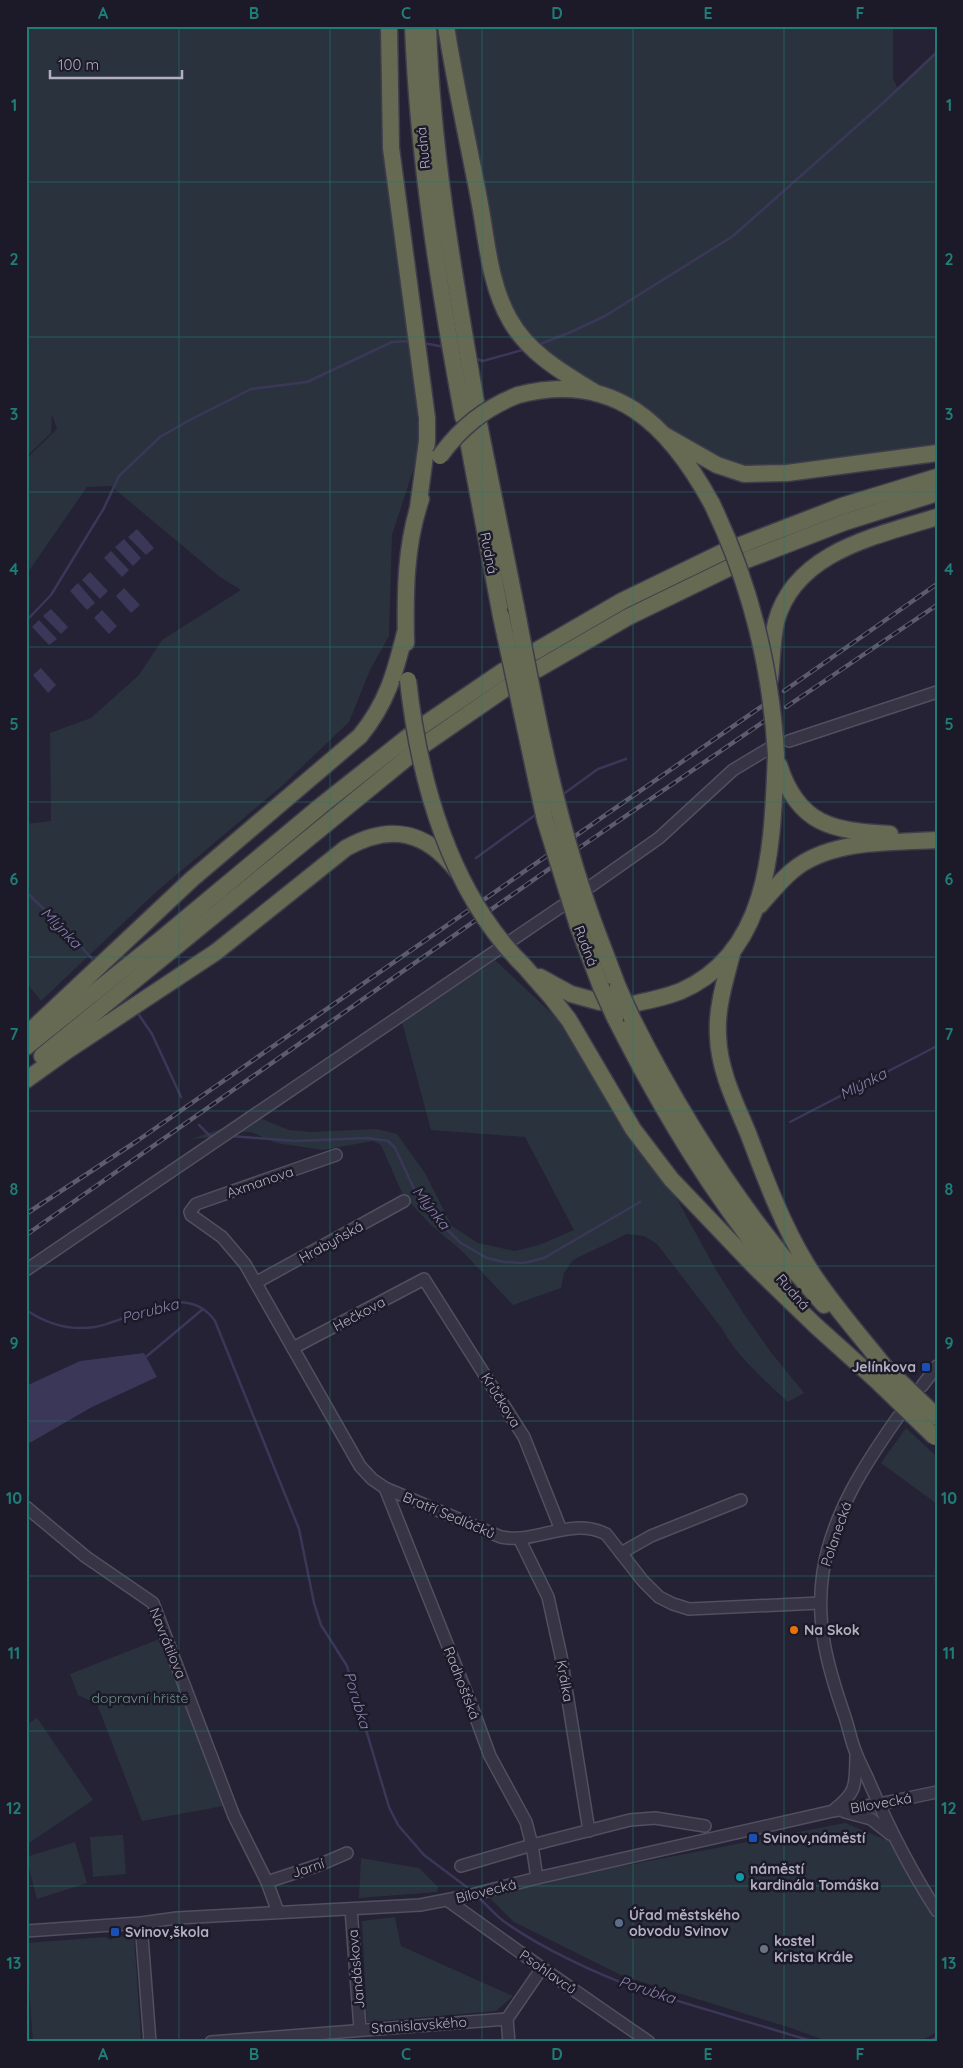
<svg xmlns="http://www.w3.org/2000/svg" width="963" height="2068" font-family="Quicksand,sans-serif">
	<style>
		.green { fill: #2a333d }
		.water { fill: #3b3759 }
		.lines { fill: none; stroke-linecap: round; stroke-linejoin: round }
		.stream { stroke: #3b3759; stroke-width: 2.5 }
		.minor-casing { stroke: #524f5f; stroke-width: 14 }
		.highway-casing { stroke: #3f3c4c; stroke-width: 19 }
		.minor { stroke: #373545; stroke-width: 11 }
		.highway { stroke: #666a53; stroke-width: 16 }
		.rail-casing { stroke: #5e5b6e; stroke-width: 4.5 }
		.rail { stroke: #1c1a29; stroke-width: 2.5; stroke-dasharray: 8; stroke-linecap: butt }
		.highway-bridge-casing { stroke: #3f3c4c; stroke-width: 19; stroke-linecap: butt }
		.highway-bridge { stroke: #666a53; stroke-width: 16 }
		.grid { fill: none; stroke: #1f7c76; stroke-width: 1; stroke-opacity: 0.55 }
		.transit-dot { fill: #1a4fb4; stroke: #1c1a29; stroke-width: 2 }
		.food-dot { fill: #e8710a; stroke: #1c1a29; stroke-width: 2 }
		.culture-dot { fill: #0f9aa8; stroke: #1c1a29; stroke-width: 2 }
		.service-dot { fill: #5c6f8a; stroke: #1c1a29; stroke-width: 2 }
		.worship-dot { fill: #6b7280; stroke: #1c1a29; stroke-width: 2 }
		.labels { text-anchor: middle; stroke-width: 5; stroke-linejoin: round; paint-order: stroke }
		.street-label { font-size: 14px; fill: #b2afc1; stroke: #1c1a29 }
		.poi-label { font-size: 14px; font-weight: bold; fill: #b2afc1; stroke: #1c1a29; text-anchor: start }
		.park-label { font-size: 14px; fill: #6a8f87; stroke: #1c1a29 }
		.water-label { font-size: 15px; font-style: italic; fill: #8781ac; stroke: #1c1a29 }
		.neatline { fill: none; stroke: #1f7c76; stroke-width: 2 }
		.grid-label { font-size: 16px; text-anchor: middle; font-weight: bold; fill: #1f7c76 }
	</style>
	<rect width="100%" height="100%" fill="#242234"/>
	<g class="green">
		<polygon points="26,26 387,26 420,449 392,535 389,636 370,670 349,722 283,785 156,892 41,1001 26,982 26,824 51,821 50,733 91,718 139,675 162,640 241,590 220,577 111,486 87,487 26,575 26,459 57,429 52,414 51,433 26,457"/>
		<polygon points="446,26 893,26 893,79 898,89 937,52 937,453 744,474 596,393 510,320"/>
		<path d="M 495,960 L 563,1024 L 595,1075 L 629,1138 L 673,1192 L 716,1270 L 744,1314 L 770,1351 L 804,1393 L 788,1402 C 767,1382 736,1356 723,1330 L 657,1244 L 644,1236 L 627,1234 L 573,1260 L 564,1273 L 561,1288 L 513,1305 L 462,1251 L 431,1225 L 403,1195 L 381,1145 L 373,1141 L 323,1150 L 276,1143 L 251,1132 L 227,1132 L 215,1137 L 191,1139 L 236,1124 L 245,1112 L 289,1130 L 312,1132 L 377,1129 L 397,1134 L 425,1173 L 452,1226 L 478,1243 L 515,1251 L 539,1245 L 574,1230 L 525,1137 L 431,1130 L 402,1022 Z"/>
		<polygon points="906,1428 937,1457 937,1504 881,1463"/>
		<polygon points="157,1640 166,1649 223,1806 142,1821 97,1704 78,1695 70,1674"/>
		<polygon points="37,1718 93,1800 26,1845 26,1725"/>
		<polygon points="845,1823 891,1842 937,1923 937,2032 919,2042 829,2042 794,2029 623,1976 514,1922 489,1897 587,1873"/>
		<polygon points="123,1835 126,1874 93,1877 90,1837"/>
		<polygon points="75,1842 87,1883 37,1899 26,1857"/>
		<polygon points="361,1858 419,1868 438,1887 437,1892 359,1898"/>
		<polygon points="395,1917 401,1946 513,1996 496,2011 367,2022 362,1921"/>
		<polygon points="134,1935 141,2039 101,2042 33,2042 26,1943 106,1937 110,1940 116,1937"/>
	</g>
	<g class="water">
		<polygon points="137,529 154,548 146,555 128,537"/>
		<polygon points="124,539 141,558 133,566 115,547"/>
		<polygon points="111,551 129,570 122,577 104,558"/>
		<polygon points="90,572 108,591 100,599 82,580"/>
		<polygon points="78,583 95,603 87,610 70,591"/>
		<polygon points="124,588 140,605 131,613 116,596"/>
		<polygon points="51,609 68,627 61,634 43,616"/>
		<polygon points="102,610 117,626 109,634 94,618"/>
		<polygon points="39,620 57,639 49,645 32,627"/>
		<polygon points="41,668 56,685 48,693 33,675"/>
		<polygon points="144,1353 157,1377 92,1407 26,1445 26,1386 80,1361"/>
	</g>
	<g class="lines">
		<g class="stream">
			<polyline points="423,343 445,347"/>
			<polyline points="538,345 571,332 605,316 733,236 883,103 937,52"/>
			<polyline points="473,358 483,361 526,349"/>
			<polyline points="26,621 51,595 104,508 119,476 160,437 188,421 251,389 307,382 392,342 411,341"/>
			<polyline points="562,795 598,769 626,759"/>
			<polyline points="476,858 538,813"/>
			<polyline points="26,892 62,926 96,963"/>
			<polyline points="137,1012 152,1034 181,1097"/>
			<polyline points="790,1122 937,1046"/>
			<polyline points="199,1125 210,1136 215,1136"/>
			<polyline points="231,1136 296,1141 368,1138 388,1141 395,1148 417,1195 434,1217 461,1243 487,1258 504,1262 524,1263 544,1258 640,1202"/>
			<path d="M 26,1310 C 47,1324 70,1331 95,1327 C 133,1320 185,1279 215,1321 L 299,1529 L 314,1603 L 321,1625 L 347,1666 L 389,1807 L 398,1825 L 424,1855 L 472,1891"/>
			<polyline points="147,1356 203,1309"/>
			<path d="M 478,1897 C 487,1905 496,1916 506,1923 C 545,1950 597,1974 641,1990 L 815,2042"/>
			<polyline points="928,2042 937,2037"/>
		</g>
		<defs>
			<g id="minor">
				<polyline points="789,741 937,692"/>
				<polyline points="591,886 659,838 733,770 768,749"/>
				<path d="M 336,1155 L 196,1204 L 190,1212 L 191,1215 L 222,1237 L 245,1264 L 360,1466 L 372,1479 L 385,1488 L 501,1537 C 507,1538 514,1539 521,1538 C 549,1535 578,1520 606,1534 L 643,1581 L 659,1597 L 673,1604 L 689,1609 L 820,1603"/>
				<polyline points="26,1270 562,906"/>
				<polyline points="257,1282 404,1201"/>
				<polyline points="293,1348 424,1279 524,1437 561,1530"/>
				<polyline points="922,1386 937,1366"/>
				<path d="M 898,1417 C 865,1464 832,1514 823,1572 C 815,1624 828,1668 845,1717 C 849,1729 851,1741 856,1753 C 859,1761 863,1769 867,1777 C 887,1824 909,1868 937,1911"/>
				<polyline points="385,1488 469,1699 490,1756 526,1822 532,1845 537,1878"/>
				<polyline points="26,1507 86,1557 153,1603 234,1816 267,1882 278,1912"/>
				<polyline points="519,1538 548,1597 561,1656 589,1831"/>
				<polyline points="621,1553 651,1536 741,1500"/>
				<path d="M 835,1809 C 858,1791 855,1784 856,1756"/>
				<polyline points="845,1812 871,1819 890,1834"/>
				<polyline points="461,1866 532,1845 630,1820 655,1818 705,1826"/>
				<polyline points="267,1882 319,1865 347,1853"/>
				<polyline points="447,1900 542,1968 649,2042"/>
				<polyline points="351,1909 360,2029"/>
				<polyline points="141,1923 150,2042"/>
				<polyline points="26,1931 141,1923 177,1918 420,1905 467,1896 537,1878 833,1811 879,1804 937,1792"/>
				<polyline points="211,2042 507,2019"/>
				<polyline points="509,2042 507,2019 542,1968"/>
			</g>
			<g id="highway">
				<polyline points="389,26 391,148 427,418 427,441 418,508"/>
				<path d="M 413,26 C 418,158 439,288 463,417"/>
				<path d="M 428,26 C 432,155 455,281 477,408"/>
				<path d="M 446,26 C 455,84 468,141 479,199 C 487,239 489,284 510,320 C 529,354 564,373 596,393"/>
				<path d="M 518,395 C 615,370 669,425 712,504"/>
				<polyline points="479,424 516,607"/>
				<polyline points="467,435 501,616"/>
				<polyline points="666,436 717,465 744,474 787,473 937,453"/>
				<polyline points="738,546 842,506 937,477"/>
				<polyline points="744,561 845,522 937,493"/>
				<path d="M 406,643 C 405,595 405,545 421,499"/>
				<polyline points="534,652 622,601 725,551"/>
				<polyline points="538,669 628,617 731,567"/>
				<path d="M 770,679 C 772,660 772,640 776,622 C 795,551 877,536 937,517"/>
				<polyline points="422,726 503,671"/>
				<polyline points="425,744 506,688"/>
				<path d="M 779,765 C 798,825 833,831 890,834"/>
				<path d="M 760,905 C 770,894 780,881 792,871 C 830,839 890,843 937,840"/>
				<polyline points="593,921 618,987"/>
				<polyline points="578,926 601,987"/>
				<path d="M 733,950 C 726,978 716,1007 718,1036 C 719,1070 735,1102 748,1133 C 765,1178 782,1224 807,1265 C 829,1301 859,1334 885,1367"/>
				<polyline points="524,966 552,998 569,1020 633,1129 671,1179 756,1268 816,1326 876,1380"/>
				<polyline points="540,977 571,994 600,1002"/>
				<path d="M 637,1003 C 652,1000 666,997 681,991 C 773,951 772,839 776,755"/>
				<path d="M 615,1018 C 664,1115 714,1197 783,1281"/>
				<path d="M 632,1018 C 684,1122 746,1218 824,1305"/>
				<path d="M 26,1035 L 192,879 L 360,736 C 387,703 395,673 405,633"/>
				<polyline points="26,1047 160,940 322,805 409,736"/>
				<polyline points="42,1056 413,753"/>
				<path d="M 26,1080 L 68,1050 L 216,952 L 346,848 C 391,823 426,831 457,871"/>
			</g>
		</defs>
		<use href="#minor" class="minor-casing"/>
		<use href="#highway" class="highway-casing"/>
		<use href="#minor" class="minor"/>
		<use href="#highway" class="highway"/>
		<defs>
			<g id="rail">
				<polyline points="784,691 937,584"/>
				<polyline points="786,707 937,605"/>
				<polyline points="26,1214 137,1141 765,704"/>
				<polyline points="26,1235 579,848 766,720"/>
			</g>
		</defs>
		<use href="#rail" class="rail-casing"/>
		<use href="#rail" class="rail"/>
		<defs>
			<g id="highway-bridge">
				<path d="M 440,456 C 461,427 485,408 518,395"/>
				<path d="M 712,504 C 751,585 771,666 776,755"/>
				<path d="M 516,607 C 536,713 556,819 593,921"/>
				<polyline points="501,616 545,820 578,926"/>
				<path d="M 408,680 C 419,781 450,893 524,966"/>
				<polyline points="601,987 615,1018"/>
				<polyline points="618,987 632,1018"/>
				<polyline points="885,1367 937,1417"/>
				<polyline points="876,1380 935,1437"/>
			</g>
		</defs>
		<use href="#highway-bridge" class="highway-bridge-casing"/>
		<use href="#highway-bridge" class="highway-bridge"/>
	</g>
	<path class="grid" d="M 179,26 L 179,2042M 330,26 L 330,2042M 482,26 L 482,2042M 633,26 L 633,2042M 784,26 L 784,2042M 26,182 L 937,182M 26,337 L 937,337M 26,492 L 937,492M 26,647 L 937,647M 26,802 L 937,802M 26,957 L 937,957M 26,1111 L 937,1111M 26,1266 L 937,1266M 26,1421 L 937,1421M 26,1576 L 937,1576M 26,1731 L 937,1731M 26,1886 L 937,1886"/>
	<g class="transit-dot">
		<rect x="921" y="1362" width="10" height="10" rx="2.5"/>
		<rect x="748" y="1833" width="10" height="10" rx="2.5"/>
		<rect x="110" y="1927" width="10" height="10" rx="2.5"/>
	</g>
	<circle class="food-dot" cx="794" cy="1630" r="5"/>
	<circle class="culture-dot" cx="740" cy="1877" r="5"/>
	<circle class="service-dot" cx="619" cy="1923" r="5"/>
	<circle class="worship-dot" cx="764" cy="1949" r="5"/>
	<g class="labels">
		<g class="street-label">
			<text transform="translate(423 148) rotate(-96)" y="5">Rudná</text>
			<text transform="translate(489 553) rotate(79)" y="5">Rudná</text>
			<text transform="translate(586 946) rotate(69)" y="5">Rudná</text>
			<text transform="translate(260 1182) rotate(-19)" y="5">Axmanova</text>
			<text transform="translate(331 1242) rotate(-29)" y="5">Hrabyňská</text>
			<text transform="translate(793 1292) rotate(49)" y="5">Rudná</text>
			<text transform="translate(359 1314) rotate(-28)" y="5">Hečkova</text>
			<text transform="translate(501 1400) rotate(58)" y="5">Krůčkova</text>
			<text transform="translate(449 1515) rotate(23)" y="5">Bratří Sedláčků</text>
			<text transform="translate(836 1534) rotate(-71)" y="5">Polanecká</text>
			<text transform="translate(168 1643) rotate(68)" y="5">Navrátilova</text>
			<text transform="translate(565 1681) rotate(80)" y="5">Králka</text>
			<text transform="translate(462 1683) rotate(69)" y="5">Radhošťská</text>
			<text transform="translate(881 1803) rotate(-10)" y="5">Bílovecká</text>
			<text transform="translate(308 1868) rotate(-19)" y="5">Jarní</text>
			<text transform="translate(486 1891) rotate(-14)" y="5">Bílovecká</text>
			<text transform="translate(356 1969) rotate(-95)" y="5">Jandáskova</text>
			<text transform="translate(548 1972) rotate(35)" y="5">Psohlavců</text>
			<text transform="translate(419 2025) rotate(-4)" y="5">Stanislavského</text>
		</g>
		<g class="poi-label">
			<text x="916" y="1372" text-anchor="end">Jelínkova</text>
			<text x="804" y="1635">Na Skok</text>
			<text x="763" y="1843">Svinov,náměstí</text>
			<text x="750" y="1874">náměstí<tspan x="750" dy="16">kardinála Tomáška</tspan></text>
			<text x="629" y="1920">Úřad městského<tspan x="629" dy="16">obvodu Svinov</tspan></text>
			<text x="125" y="1937">Svinov,škola</text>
			<text x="774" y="1946">kostel<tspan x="774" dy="16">Krista Krále</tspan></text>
		</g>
		<g class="park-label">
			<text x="140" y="1703">dopravní hřiště</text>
		</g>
		<g class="water-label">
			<text transform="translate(61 928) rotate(46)" y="5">Mlýnka</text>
			<text transform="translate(863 1084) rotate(-27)" y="5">Mlýnka</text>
			<text transform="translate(431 1208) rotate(52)" y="5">Mlýnka</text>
			<text transform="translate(150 1311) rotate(-15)" y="5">Porubka</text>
			<text transform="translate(357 1700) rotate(73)" y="5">Porubka</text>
			<text transform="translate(647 1990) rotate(18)" y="5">Porubka</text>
		</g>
	</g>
	<rect width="963" height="2068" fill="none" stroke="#1c1a29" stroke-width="55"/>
	<path d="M50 70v8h132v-8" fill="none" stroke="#b2afc1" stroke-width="2.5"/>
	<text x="58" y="70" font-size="15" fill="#b2afc1" stroke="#1c1a29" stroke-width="4" paint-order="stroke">100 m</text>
	<rect x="28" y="28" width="908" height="2012" class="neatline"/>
	<g class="grid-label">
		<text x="103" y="19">A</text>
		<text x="254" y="19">B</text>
		<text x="406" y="19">C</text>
		<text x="557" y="19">D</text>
		<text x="708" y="19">E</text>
		<text x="860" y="19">F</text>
		<text x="14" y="111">1</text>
		<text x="949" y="111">1</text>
		<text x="14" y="265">2</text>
		<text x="949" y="265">2</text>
		<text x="14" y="420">3</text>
		<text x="949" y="420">3</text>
		<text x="14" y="575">4</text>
		<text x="949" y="575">4</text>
		<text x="14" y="730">5</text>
		<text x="949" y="730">5</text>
		<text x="14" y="885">6</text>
		<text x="949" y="885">6</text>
		<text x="14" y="1040">7</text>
		<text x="949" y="1040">7</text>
		<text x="14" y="1195">8</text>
		<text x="949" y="1195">8</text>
		<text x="14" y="1349">9</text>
		<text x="949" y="1349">9</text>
		<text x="14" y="1504">10</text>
		<text x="949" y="1504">10</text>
		<text x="14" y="1659">11</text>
		<text x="949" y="1659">11</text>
		<text x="14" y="1814">12</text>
		<text x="949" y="1814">12</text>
		<text x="14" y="1969">13</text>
		<text x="949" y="1969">13</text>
		<text x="103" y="2060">A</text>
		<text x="254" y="2060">B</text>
		<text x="406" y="2060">C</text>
		<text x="557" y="2060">D</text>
		<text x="708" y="2060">E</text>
		<text x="860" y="2060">F</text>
	</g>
</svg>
